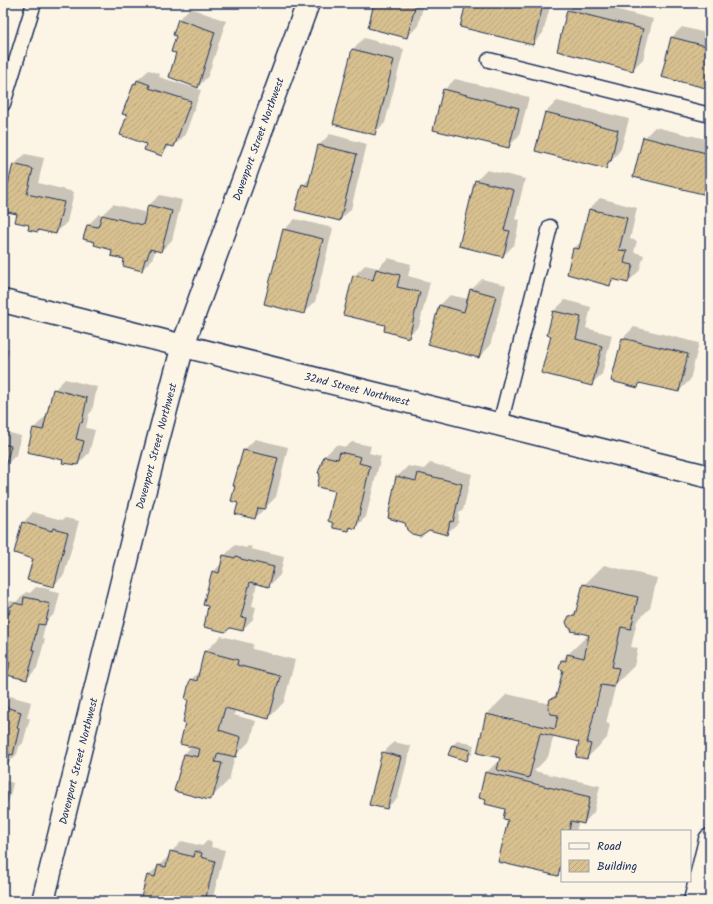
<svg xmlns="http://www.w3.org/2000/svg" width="713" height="904" font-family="Kalam,sans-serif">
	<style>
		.shadow { fill: #0003; fill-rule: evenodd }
		.building { fill: url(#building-hatch); stroke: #1b2f5e }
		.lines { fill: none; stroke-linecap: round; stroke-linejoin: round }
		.lane-casing { stroke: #1b2f5e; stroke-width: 17 }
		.street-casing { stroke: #1b2f5e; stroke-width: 25 }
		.lane { stroke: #fcf5e5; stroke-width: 14 }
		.street { stroke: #fcf5e5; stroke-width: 22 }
		.labels { text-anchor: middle; stroke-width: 4; stroke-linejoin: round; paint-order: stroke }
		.street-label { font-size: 11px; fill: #1b2f5e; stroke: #fcf5e5 }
	</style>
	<defs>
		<pattern id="building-hatch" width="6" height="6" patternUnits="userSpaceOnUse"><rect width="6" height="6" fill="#d8c08f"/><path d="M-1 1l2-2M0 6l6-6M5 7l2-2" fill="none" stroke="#b9a57e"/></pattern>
	</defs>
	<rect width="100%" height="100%" fill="#fcf5e5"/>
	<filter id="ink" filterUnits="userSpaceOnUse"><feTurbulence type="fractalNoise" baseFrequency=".025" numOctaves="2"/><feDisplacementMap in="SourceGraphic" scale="8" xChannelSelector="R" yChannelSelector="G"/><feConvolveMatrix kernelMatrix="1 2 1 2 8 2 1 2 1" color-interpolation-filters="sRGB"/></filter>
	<g filter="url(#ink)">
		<g class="shadow">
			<polygon points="218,3 229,3 226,6"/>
			<polygon points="375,3 424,3 418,26 407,37"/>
			<polygon points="467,3 551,3 543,33 533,44"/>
			<polygon points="576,3 591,3 653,19 643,59 632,70 568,11"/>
			<polygon points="190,8 226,21 208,76 198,87 177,53 178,36 174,34 179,19"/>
			<polygon points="682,27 710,34 710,88 671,38"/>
			<polygon points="364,38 404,49 385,123 374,133 353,49"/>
			<polygon points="149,70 160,74 159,77 201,90 185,135 174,146 171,145 161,155 148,144 128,115 134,83"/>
			<polygon points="455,79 529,97 519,136 508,147 444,90"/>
			<polygon points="557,101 629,119 621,149 606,168 536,150 546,112"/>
			<polygon points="655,127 710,140 710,191 707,194 644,138"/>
			<polygon points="330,134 367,144 351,209 340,220 303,185 311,177 319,145"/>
			<polygon points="25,154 44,158 38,183 74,192 67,222 56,233 40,229 38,231 18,213 3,210 14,165"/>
			<polygon points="487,170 525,179 515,219 520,220 514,245 503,256 476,181"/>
			<polygon points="160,195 182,200 172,240 161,251 156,250 152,259 142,270 114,249 84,238 88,225 99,214 102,215 113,204 147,213 149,205"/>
			<polygon points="600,198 637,208 630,239 637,241 634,252 644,255 639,271 628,282 616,279 610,285 574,248 582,241 589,209"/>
			<polygon points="295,219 333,228 315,302 304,312 284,230"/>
			<polygon points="388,258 411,264 408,276 430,282 419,326 408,336 386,325 354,276 365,265 378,268"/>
			<polygon points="482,279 506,285 490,346 479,357 440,305 450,295 468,299 471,290"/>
			<polygon points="565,300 591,307 586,328 612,335 602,374 591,384 552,336 548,335 554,311"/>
			<polygon points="634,327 699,343 690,380 679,391 642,382 637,387 623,338"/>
			<polygon points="3,347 9,349 3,373"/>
			<polygon points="65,379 97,387 92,411 89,414 86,428 95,430 89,453 78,464 28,451 34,428 45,417 47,418 54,390"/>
			<polygon points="3,431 21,436 16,455 5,466 3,466"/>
			<polygon points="255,439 288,447 276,497 255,518 239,502 236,485 234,485 244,450"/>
			<polygon points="352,442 371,446 369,453 381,456 366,517 355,527 353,527 349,530 336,490 319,473 325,456 336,445 346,447"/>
			<polygon points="430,463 472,474 463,510 459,513 458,523 447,533 397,477 408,466 424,469"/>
			<polygon points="33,512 62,520 65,518 79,521 64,575 53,586 34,558 23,523"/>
			<polygon points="235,545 246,548 248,546 252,547 251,549 284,557 280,575 269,586 257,583 252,606 256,607 253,619 242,630 209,606 213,572 223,562 224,556"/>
			<path d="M 604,565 L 657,578 L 650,608 L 637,621 L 631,647 L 638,648 L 634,666 L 616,684 L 606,723 L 610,724 L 607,738 L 587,758 L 580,741 L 554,735 L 548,757 L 534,771 L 600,786 L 594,812 L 584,823 L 579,821 L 576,831 L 562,831 L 562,871 L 558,875 L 509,819 L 507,808 L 486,773 L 497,762 L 500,763 L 501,758 L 487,714 L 507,694 L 550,704 L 551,699 L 558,692 L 564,669 L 560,668 L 562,660 L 589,634 L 570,617 L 578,608 L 584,585 ZM 601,680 L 603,681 L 593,721 L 591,721 ZM 500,716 L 533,723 L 533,725 L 500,718 Z"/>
			<polygon points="36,587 50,589 49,591 60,593 55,613 46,622 42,638 45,639 37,668 27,679 11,662 3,660 6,643 3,642 3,607 10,601 16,602 26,592 30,593"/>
			<polygon points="221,636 253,644 252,649 295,660 284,702 269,718 236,710 234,715 256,721 251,740 235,756 229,780 213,796 175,790 184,754 192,746 181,743 191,680 200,670 205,652"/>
			<polygon points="3,694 31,702 27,718 30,718 23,743 19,747 17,754 7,765 3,764"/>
			<polygon points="458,740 474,745 472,754 466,760 453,745"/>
			<polygon points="394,742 411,746 398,797 387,808 383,753"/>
			<polygon points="3,780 13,783 9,800 6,804 3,812"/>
			<polygon points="182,841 202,846 207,841 212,842 211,847 225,850 213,897 209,901 141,901 148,876 170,855 171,852"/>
		</g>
		<g class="building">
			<polygon points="374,3 416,3 407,38 368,28"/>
			<polygon points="466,3 536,3 543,5 533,45 460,27"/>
			<polygon points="567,10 643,29 633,71 557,51"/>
			<polygon points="178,19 215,32 198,88 169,77 176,53 171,52 176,36 173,35"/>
			<polygon points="671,37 710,47 710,89 661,77"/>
			<polygon points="352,49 394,60 375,135 333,124"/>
			<polygon points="137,80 150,85 149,88 191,101 174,147 166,145 162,156 144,150 146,144 120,135 127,115 122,114 134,83 136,84"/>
			<polygon points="443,89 519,108 509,148 433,130"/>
			<polygon points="545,112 618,130 611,161 609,161 606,169 535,151"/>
			<polygon points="643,137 710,154 710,183 707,195 633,177"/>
			<polygon points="318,145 357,154 340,221 295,210 302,184 308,186"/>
			<polygon points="13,164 33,169 27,194 64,202 56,234 38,230 38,232 28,230 29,225 15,222 17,214 3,211 3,204"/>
			<polygon points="475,180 514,190 504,230 510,231 503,257 459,246"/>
			<polygon points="148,205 172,211 161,252 150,249 147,259 145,259 142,271 123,266 124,259 111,256 112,250 94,245 95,242 83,239 87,225 98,227 102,215 143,225"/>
			<polygon points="589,209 627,218 619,250 627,251 624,263 633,265 628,283 612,279 610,286 567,274 573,248 579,249"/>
			<polygon points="283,229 323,239 304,314 264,304"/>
			<polygon points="376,269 400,275 397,287 420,292 409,338 384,331 385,325 343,315 353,275 373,280"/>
			<polygon points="470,289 496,296 479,358 428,344 439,305 464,312"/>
			<polygon points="553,311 581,317 576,339 602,346 592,386 541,373 551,336 547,335"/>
			<polygon points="622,338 688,354 679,392 639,383 638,388 611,381"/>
			<polygon points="53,389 87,398 82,423 80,422 76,439 84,441 78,465 62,463 63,460 27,452 33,428 43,430"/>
			<polygon points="3,444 11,446 5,467 3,467"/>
			<polygon points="243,450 278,458 265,509 258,508 255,519 235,514 238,503 231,501 235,486 233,486"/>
			<polygon points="340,452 361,457 359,463 370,466 356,529 350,527 349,531 333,528 333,523 328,521 335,491 317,487 320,474 318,473 324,456 338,459"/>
			<polygon points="418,473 462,484 453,522 450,521 447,535 429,530 420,536 412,534 407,530 405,523 388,518 396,476 416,481"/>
			<polygon points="22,522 52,531 53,528 68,532 54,587 27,580 33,559 14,553"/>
			<polygon points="223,555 235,558 236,556 241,558 241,559 274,567 269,587 250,582 241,617 246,618 243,631 230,628 225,632 204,627 208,606 203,605 212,571 219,573"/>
			<polygon points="583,584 638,597 631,629 621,627 612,667 619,668 614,687 601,685 587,743 591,744 587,759 576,757 579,742 540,733 529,778 497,770 500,758 477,753 486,714 555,729 558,715 551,714 548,708 550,699 556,697 563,670 559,669 561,660 566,661 567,654 584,658 589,635 571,631 572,629 568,627 566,622 569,616 575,615"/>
			<polygon points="24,597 39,600 39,601 50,604 45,625 38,624 32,649 35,650 27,680 7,675 10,663 3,661 5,644 3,643 3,612 9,614 11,606 15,603 23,605"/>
			<polygon points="204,651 238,660 237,665 280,676 269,719 225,708 219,730 241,737 236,757 218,753 215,762 222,763 213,797 209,800 174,791 184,754 198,757 200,749 180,744 185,723 183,722 188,700 185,699 190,679 197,681"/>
			<polygon points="3,706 21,712 17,728 19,729 13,755 10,754 7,766 3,765"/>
			<polygon points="452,745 470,750 467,761 448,755"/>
			<polygon points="382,752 401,757 387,809 369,805"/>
			<polygon points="485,772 590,797 584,824 571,821 569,831 562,831 562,860 558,876 498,862 508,820 503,819 505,809 485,804 486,800 479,798"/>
			<polygon points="170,851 194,857 195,851 202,853 201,857 215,861 205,901 140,901 147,875 155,877 158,865 166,867"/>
		</g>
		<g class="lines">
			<defs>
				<g id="lane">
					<polyline points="489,60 710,115"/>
					<polyline points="3,104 34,3"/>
					<polyline points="500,424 550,227"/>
				</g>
				<g id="street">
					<polyline points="3,301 710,477"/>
					<polyline points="43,901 137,520 183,345 308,3"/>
					<polyline points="695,901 710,840"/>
				</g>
			</defs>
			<use href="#lane" class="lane-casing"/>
			<use href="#street" class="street-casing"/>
			<use href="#lane" class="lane"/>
			<use href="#street" class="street"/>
		</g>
	</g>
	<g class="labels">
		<g class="street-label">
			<text transform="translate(258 139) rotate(-70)" y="4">Davenport Street Northwest</text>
			<text transform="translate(357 389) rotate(14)" y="4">32nd Street Northwest</text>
			<text transform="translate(156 446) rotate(-75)" y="4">Davenport Street Northwest</text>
			<text transform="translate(78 761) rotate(-76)" y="4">Davenport Street Northwest</text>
		</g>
	</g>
	<rect width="713" height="904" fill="none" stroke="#fcf5e5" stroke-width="16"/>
	<rect x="8" y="8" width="697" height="888" fill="none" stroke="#1b2f5e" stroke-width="1.5" filter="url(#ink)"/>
	<rect x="561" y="830" width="130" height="52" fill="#fcf5e5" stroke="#a2a6af"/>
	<rect x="569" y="843" width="20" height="6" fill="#fcf5e5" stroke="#a2a6af"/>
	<text x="597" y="850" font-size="12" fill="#1b2f5e">Road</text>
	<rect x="569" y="860" width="20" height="12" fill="url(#building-hatch)" stroke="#a2a6af"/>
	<text x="597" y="870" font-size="12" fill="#1b2f5e">Building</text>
</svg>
